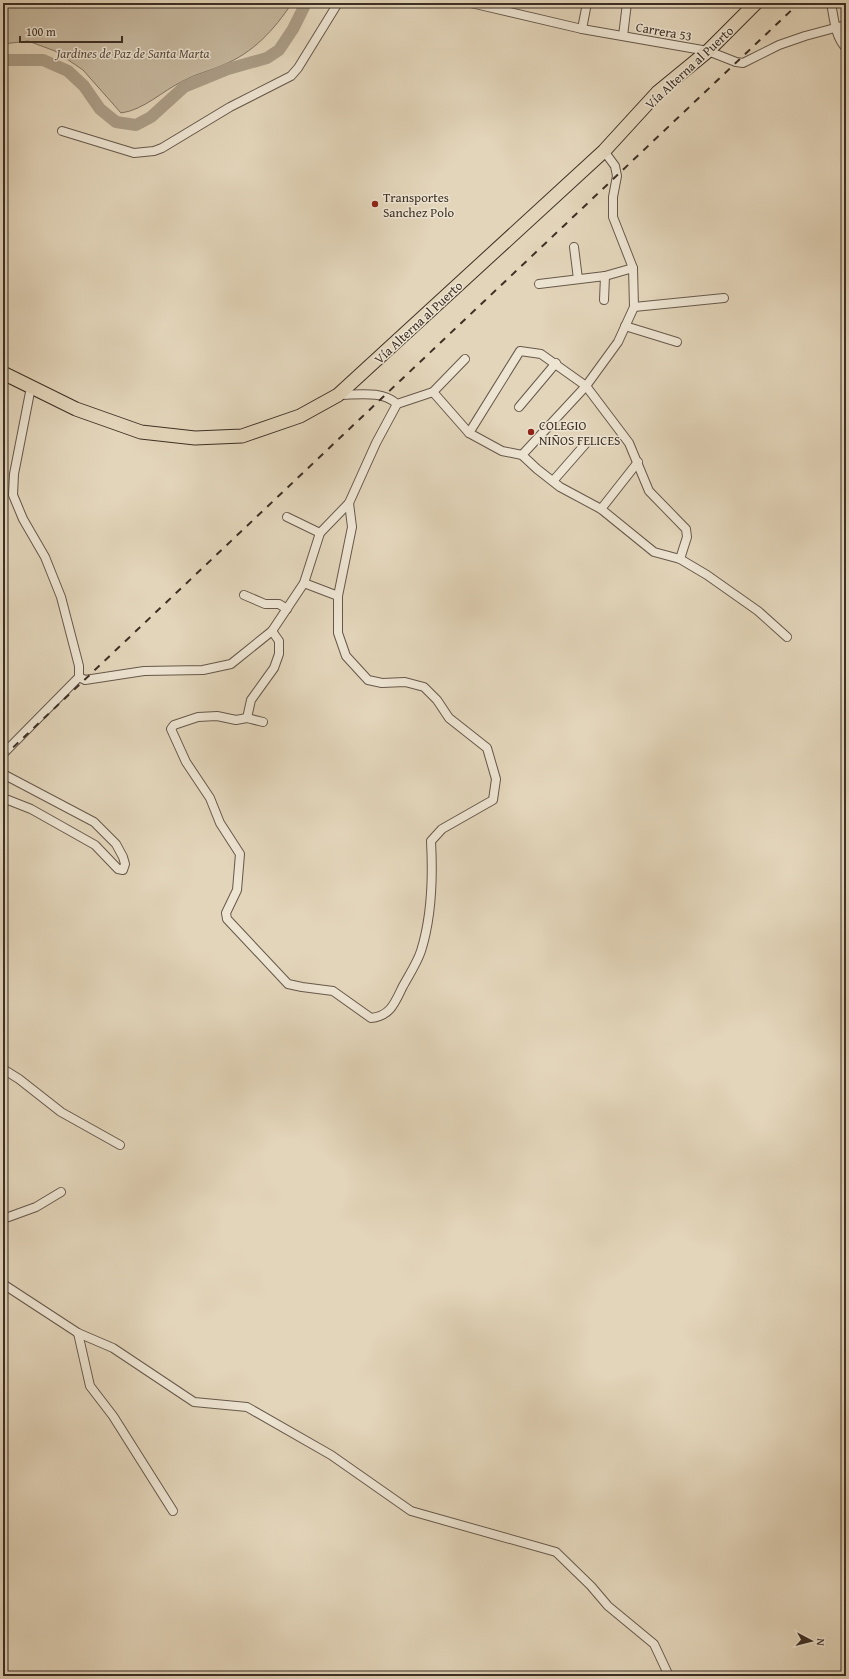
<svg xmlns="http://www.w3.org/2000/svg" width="849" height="1679" font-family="'Gentium Book Plus',serif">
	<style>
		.green { fill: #c7b9a0; stroke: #827462 }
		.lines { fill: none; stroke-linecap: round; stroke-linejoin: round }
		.river { stroke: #ab9d87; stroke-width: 12 }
		.minor-casing { stroke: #66584a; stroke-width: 10 }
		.primary-casing { stroke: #3d2f24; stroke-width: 15 }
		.minor { stroke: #ede4d2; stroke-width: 8 }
		.primary { stroke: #e3d5ba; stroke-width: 13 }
		.rail { stroke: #3d2f24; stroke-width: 2; stroke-dasharray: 7 7; stroke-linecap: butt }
		.poi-dot { fill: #8f2418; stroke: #ede4d2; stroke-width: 1.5 }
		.labels { text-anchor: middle; stroke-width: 3; stroke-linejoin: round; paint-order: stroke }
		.street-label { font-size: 13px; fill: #3d2f24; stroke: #ede4d2 }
		.park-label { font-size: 13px; font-style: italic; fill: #594b3d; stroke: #ede4d2 }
		.poi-label { font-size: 13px; fill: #3d2f24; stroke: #ede4d2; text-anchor: start }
	</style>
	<rect width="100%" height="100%" fill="#e3d5ba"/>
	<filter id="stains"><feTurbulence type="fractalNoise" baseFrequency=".005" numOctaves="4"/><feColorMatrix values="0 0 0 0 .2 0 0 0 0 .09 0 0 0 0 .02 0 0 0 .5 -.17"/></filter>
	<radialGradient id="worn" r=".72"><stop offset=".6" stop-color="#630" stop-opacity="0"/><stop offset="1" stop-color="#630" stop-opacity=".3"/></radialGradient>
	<path class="green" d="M 3,3 L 292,3 C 274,30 253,53 223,65 C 210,71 195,74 183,81 C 162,91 144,110 121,113 L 83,70 L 55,51 L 28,41 L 3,44 Z"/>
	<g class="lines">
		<polyline class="river" points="3,60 43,60 68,71 84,86 100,109 116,122 136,125 151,117 184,87 228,69 267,58 279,50 293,29 306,3"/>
		<defs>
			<g id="minor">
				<polyline points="471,3 582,29 708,51 736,62 743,63 779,45 805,36 846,25"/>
				<path d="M 831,3 C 834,18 835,37 846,48"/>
				<polyline points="582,29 587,3"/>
				<polyline points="623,36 627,3"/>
				<polyline points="62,131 134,153 154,151 162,148 230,107 291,76 298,68 338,3"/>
				<polyline points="574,247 578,279"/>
				<polyline points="539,284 605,276 633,268"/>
				<polyline points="604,300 605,276"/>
				<polyline points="634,307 724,298"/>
				<polyline points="625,326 677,342"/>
				<polyline points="433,392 465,359"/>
				<path d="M 338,395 C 358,395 382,390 397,404 L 433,392 L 469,433 L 502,451 L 522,455 L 537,469 L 560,487 L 601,509 L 654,552 L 680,559 L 707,575 L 758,611 L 787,637"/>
				<polyline points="519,407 556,363"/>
				<polyline points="469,433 520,351 541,354 586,386 629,443 649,491 686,529 687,537 680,559"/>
				<polyline points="522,455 586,386 618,342 634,307 633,268 613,217 613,197 617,176 615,166 604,151"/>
				<polyline points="553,481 588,441"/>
				<polyline points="601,509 638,462"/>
				<polyline points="287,517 320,533"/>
				<polyline points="304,583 338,596"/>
				<polyline points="244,595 265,604 279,604 287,609"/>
				<polyline points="79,677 85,680 144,671 203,670 231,664 272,631 304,583 320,533 349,503 376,443 397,404"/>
				<polyline points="247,718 251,700 274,668 279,654 279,641 272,631"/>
				<path d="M 263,722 L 247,718 L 236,720 L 217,716 L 198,717 L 174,725 L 171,729 L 186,762 L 210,798 L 220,823 L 240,854 L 237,890 L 226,913 L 227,919 L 288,984 L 302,987 L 333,991 L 371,1018 C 391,1016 395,1002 403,986 C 409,975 417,963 421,951 C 432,916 433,877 431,841 L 442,829 L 493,800 L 496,779 L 487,748 L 449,718 L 437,700 L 424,687 L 405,682 L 382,683 L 368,680 L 346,656 L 338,633 L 338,596 L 352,527 L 349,503"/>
				<polyline points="3,754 79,677 79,666 61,597 45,557 23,519 13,495 14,474 31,387"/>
				<polyline points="3,774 94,822 116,844 123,857 125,864 123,870 118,869 95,845 31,809 3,798"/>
				<polyline points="3,1069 19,1079 61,1112 120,1145"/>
				<polyline points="3,1219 36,1207 61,1192"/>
				<polyline points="3,1284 78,1333 113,1348 194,1402 247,1407 331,1455 411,1511 556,1552 591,1586 608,1606 654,1644 669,1676"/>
				<polyline points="78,1333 90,1386 113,1416 173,1511"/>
			</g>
			<polyline id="primary" points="3,373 76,409 141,432 195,438 242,436 300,416 338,395 604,151 658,92 708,51 756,3"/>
		</defs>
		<use href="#minor" class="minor-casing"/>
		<use href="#primary" class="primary-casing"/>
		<use href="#minor" class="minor"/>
		<use href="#primary" class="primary"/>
		<polyline class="rail" points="3,757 799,3"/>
	</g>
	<g class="poi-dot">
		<circle cx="375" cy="204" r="4"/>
		<circle cx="531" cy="432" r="4"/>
	</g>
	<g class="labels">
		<g class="street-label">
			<text transform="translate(664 31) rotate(10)" y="5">Carrera 53</text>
			<text transform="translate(689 67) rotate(-43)" y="5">Vía Alterna al Puerto</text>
			<text transform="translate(418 322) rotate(-43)" y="5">Vía Alterna al Puerto</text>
		</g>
		<g class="park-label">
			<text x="133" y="58">Jardines de Paz de Santa Marta</text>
		</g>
		<g class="poi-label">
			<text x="383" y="202">Transportes<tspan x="383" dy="15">Sanchez Polo</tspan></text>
			<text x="539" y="430">COLEGIO<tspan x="539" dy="15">NIÑOS FELICES</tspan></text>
		</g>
	</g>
	<rect width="849" height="1679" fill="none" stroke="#e3d5ba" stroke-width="16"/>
	<rect x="4" y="4" width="841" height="1671" fill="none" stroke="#3d2f24" stroke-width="2"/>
	<rect x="8" y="8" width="833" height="1663" fill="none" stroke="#3d2f24"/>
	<g transform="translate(811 1641) rotate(97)" stroke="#ede4d2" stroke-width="3" paint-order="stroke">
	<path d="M0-3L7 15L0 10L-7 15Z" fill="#3d2f24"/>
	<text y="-6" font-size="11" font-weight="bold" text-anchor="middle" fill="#3d2f24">N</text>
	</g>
	<path d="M20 36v6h102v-6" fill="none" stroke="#3d2f24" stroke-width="2"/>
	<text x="26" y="36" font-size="12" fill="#3d2f24" stroke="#ede4d2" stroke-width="3" paint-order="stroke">100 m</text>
	<rect width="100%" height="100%" filter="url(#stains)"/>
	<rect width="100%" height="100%" fill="url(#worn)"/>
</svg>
